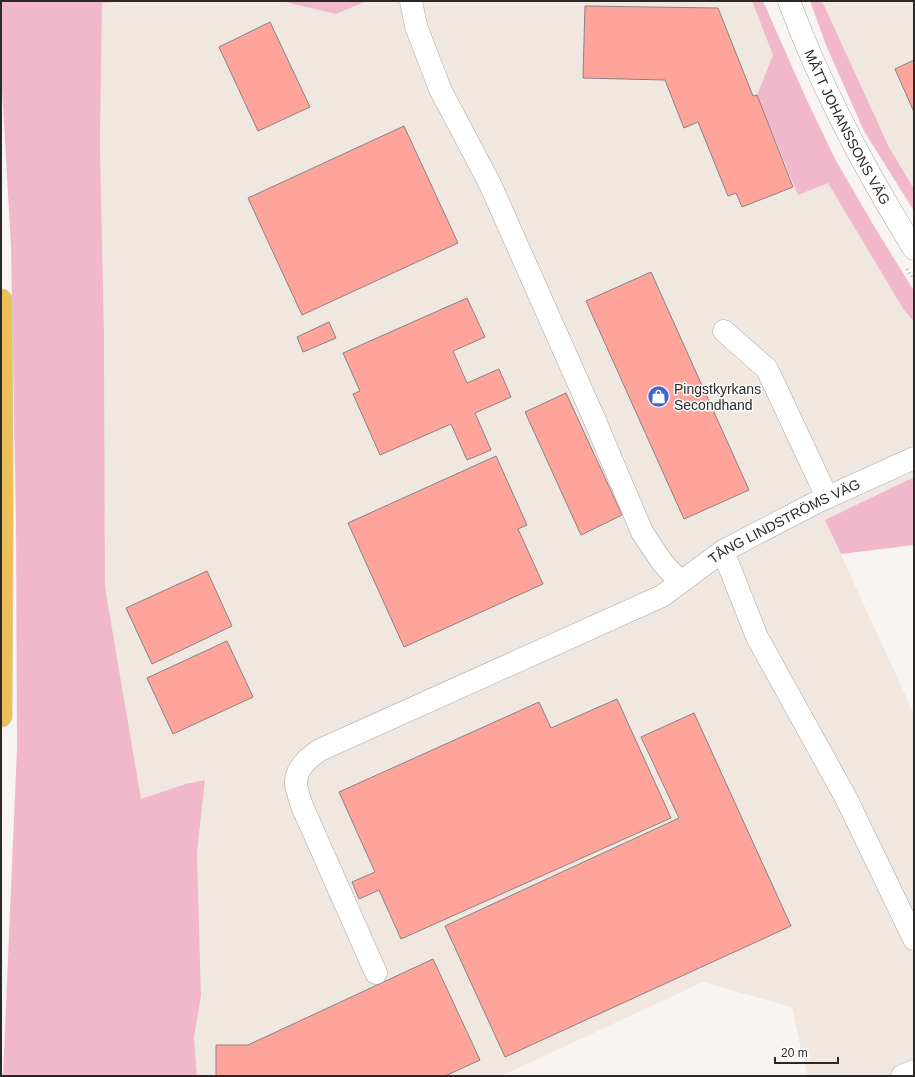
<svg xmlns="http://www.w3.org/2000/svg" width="915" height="1077" font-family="Helvetica,sans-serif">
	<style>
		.built { fill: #f1e7e1 }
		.green { fill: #f1b8cc }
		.building { fill: #fea49b; stroke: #878383 }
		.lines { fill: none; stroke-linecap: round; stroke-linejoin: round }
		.minor-casing { stroke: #a9a6a4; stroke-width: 23 }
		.highway-casing { stroke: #d0d0d0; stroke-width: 23 }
		.path { stroke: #a8a6a4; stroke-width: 2.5; stroke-dasharray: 1 3; stroke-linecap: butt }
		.minor { stroke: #fff; stroke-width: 22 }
		.highway { stroke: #ecbf58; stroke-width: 22 }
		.labels { text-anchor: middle; stroke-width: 3; stroke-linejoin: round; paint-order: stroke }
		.street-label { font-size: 14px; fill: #2a2928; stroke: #fff }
		.poi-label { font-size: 14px; fill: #2a2928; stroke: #fff; text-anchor: start }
	</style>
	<rect width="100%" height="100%" fill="#f7f4f2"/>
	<g class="built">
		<polygon points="129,1 281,1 336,14 367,1 762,1 797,97 914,296 914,477 825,520 914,714 914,1076 807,1076 792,1007 703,982 501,1076 197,1076 194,1038 201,996 197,853 205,780 185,784 141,800 105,587 104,335 100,145 102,3"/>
		<polygon points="822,1 914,1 914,189 889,147"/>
	</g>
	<g class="green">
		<polygon points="1,1 129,1 102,3 100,145 104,335 105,587 141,799 185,784 205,780 197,853 201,996 194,1038 197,1076 3,1076 17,748 16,523 11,247 1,70"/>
		<polygon points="281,1 367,1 336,14"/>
		<polygon points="752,1 763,1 805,96 835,159 874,226 914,291 914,322 904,310 828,183 798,195 757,95 773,55"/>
		<polygon points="810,1 822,1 889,147 914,189 914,211 864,131 826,45"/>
		<polygon points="914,477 914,545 841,554 825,520"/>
	</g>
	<g class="building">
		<polygon points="585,6 718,8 753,96 757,95 793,187 742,207 736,193 728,196 698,122 684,128 665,80 583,78"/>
		<polygon points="270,22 310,107 258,131 219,47"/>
		<polygon points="914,60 914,112 895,69"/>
		<polygon points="404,126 458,243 302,315 248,198"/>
		<polygon points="651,272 749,490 684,519 586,301"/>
		<polygon points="467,298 485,337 453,351 467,383 499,369 511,397 475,413 491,450 467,460 451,424 380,455 353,394 360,391 343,353"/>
		<polygon points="329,322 336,338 303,352 297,337"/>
		<polygon points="566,393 622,515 581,535 525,412"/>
		<polygon points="496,456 527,525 518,529 543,584 404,647 348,523"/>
		<polygon points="207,571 232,626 152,664 126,608"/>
		<polygon points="227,641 253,697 173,734 147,678"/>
		<polygon points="617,699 671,818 401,939 379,890 359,899 352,882 375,872 339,792 539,702 551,728"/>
		<polygon points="694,713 791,926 505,1057 445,926 679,818 641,737"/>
		<polygon points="433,959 480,1060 445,1076 216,1076 216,1045 248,1045"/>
	</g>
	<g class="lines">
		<defs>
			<g id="minor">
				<polyline points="411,1 416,26 440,89 490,184 593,416 642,532 662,562 680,582"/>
				<path id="s1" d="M 789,1 C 821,88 865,170 914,249"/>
				<polyline points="724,331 767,369 827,497"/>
				<polyline points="723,551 757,637 846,798 914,939"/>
				<path id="s2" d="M 376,973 L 302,806 C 300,799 297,792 296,784 C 295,769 309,757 320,750 L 662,596 L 723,551 L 817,502 L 914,458"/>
				<polyline points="902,1076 914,1071"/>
			</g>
			<polyline id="highway" points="1,300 2,502 1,716"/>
		</defs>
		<use href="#minor" class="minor-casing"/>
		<use href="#highway" class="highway-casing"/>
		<polyline class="path" points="907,269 914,280"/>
		<use href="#minor" class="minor"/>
		<use href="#highway" class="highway"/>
	</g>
	<defs>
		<symbol id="shop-disc" viewBox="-11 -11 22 22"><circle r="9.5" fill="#4264d7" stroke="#fff"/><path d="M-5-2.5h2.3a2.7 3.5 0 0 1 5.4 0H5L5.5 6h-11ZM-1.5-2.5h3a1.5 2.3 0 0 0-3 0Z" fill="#fff"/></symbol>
	</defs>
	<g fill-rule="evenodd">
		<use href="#shop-disc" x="646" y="384" width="25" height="25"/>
	</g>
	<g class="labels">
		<g class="street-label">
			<text dy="5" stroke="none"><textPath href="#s1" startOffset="139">MÅTT JOHANSSONS VÄG</textPath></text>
			<text dy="5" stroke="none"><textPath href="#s2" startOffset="768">TÅNG LINDSTRÖMS VÄG</textPath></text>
		</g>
		<g class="poi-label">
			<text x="674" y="394">Pingstkyrkans<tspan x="674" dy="16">Secondhand</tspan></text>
		</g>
	</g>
	<rect width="915" height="1077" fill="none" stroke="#2a2928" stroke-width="4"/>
	<path d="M775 1057v6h63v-6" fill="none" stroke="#2a2928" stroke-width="2"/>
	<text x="781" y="1057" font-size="12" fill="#2a2928" stroke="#ffffff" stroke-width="3" paint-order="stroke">20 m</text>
</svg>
